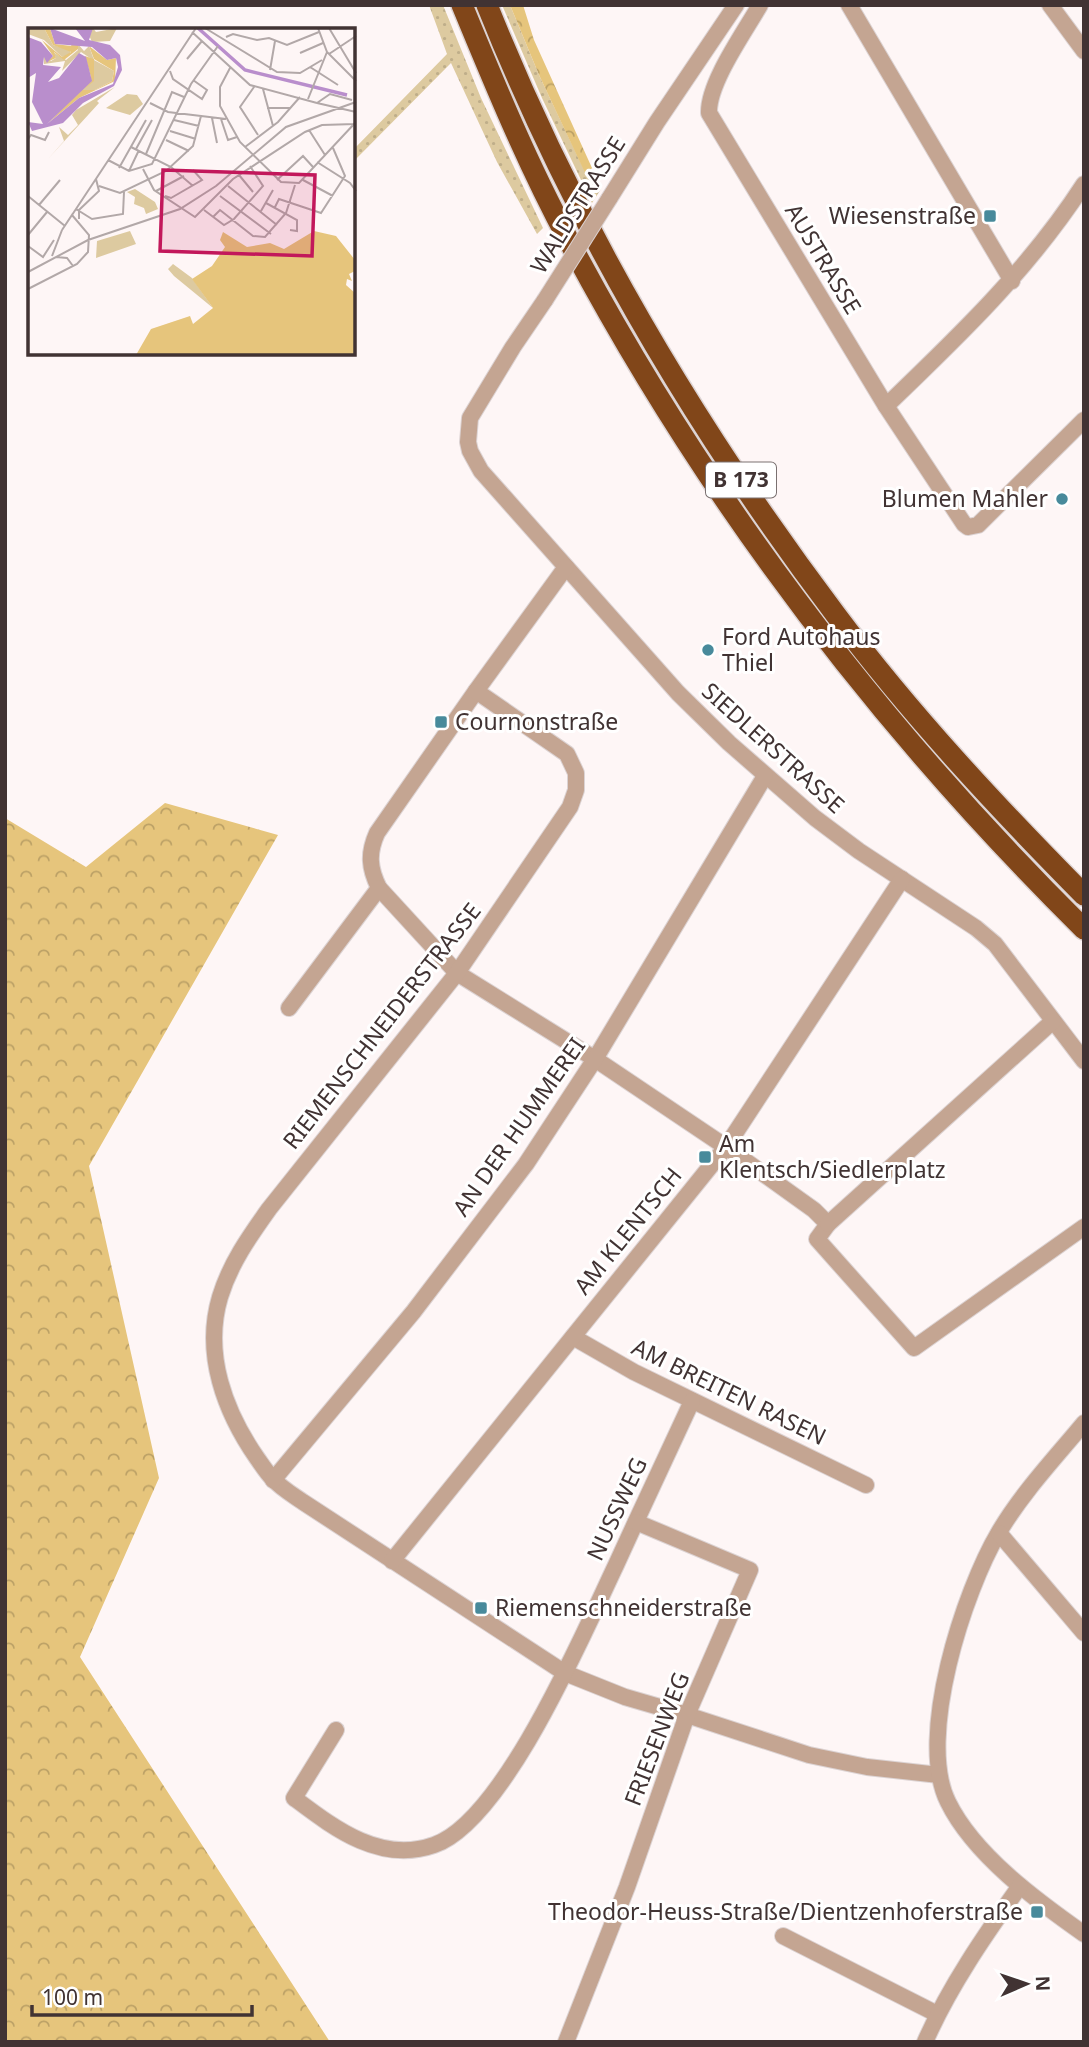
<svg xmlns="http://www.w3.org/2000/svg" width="1089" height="2047" font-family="'Noto Sans',sans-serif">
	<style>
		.grass { fill: url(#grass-dots) }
		.forest { fill: url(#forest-crowns) }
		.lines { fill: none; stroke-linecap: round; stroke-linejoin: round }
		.street-casing { stroke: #dcd3d3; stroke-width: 18 }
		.highway-casing { stroke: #dcd3d3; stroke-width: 24 }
		.street { stroke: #c4a592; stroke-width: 16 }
		.highway { stroke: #814619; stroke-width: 21 }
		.street-bridge-casing { stroke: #dcd3d3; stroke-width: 18; stroke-linecap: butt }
		.street-bridge { stroke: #c4a592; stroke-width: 16 }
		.poi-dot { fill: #488a9b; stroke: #fff; stroke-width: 2.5 }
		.labels { text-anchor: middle; stroke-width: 6; stroke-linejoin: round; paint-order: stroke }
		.shield { fill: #fff; stroke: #7a7070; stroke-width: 2 }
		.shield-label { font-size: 21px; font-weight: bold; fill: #413333 }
		.street-label { font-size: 23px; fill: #413333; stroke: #fff }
		.poi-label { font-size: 23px; fill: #413333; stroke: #fff; text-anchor: start }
		.inset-river { fill: none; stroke: #b98ecc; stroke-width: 3.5 }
		.inset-road { fill: none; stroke: #b2a8a8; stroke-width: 2 }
		.view { fill: #c2185b; fill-opacity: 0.15; stroke: #c2185b; stroke-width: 3.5 }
		.inset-edge { fill: none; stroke: #413333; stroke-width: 3.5 }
	</style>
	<defs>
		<pattern id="grass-dots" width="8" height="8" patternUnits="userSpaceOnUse" patternTransform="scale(1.75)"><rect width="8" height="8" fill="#ddcaa0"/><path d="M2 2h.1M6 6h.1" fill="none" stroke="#bfae8a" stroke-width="1.8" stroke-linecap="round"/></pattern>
		<pattern id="forest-crowns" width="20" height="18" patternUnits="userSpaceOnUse" patternTransform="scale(1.75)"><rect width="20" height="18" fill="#e6c57c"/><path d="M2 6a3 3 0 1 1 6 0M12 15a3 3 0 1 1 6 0" fill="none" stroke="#bca166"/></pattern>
	</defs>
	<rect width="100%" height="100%" fill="#fef6f6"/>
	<g class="grass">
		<polygon points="429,5 443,5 481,98 543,228 537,234 497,162 451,63 354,161 354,149 447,54"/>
		<polygon points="502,5 510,5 539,75 586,174 601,189 592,203 542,98"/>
	</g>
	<g class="forest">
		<polygon points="510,5 523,5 534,40 592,168 586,175 539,75"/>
		<polygon points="165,803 278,835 89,1166 159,1478 80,1657 330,2042 5,2042 5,818 86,867"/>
	</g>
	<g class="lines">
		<defs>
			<g id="street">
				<path d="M 760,5 C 744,33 708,83 709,113 L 886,406 L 964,524 L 968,527 L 978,525 L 1084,420"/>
				<polyline points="849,5 1012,281"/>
				<polyline points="1050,5 1084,51"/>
				<polyline points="609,199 657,122 736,5"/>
				<polyline points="545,300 513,347 470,418 468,442 470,451 481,471 678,693 729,743 815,818 859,851 976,928 995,944 1084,1061"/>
				<path d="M 886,406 C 959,336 1029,269 1084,184"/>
				<path d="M 566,567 L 476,691 L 377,833 C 368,853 369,868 379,888 L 457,973 L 595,1059 L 726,1147 L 814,1210 L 828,1224 L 817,1239 L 914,1348 L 1084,1227"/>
				<path d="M 476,691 L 567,754 L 576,773 L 576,790 L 570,807 L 457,973 L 269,1209 C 249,1237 230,1264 220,1297 C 203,1354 225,1412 257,1458 C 262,1465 267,1473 273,1479 C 281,1488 293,1495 303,1502 L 565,1673 L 625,1697 L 687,1715 L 809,1755 L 867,1767 L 939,1775"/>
				<polyline points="289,1008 379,888"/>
				<polyline points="828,1224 1053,1021"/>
				<polyline points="573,1337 634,1372 866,1485"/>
				<path d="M 1084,1423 C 1055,1458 1022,1493 999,1532 C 964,1591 916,1738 948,1802 C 974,1855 1037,1901 1084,1934"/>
				<polyline points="273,1480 414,1311 526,1164 595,1059 765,776"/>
				<polyline points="999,1533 1084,1633"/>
				<polyline points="392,1561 726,1147 902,879"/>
				<path d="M 336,1730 L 294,1798 C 334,1828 380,1864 434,1845 C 504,1821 584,1632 616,1565 C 641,1510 667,1455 692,1401"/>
				<polyline points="783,1936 937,2014"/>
				<polyline points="566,2042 627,1887 687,1715 750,1570 636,1522"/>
				<path d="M 925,2042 C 949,1987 985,1935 1020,1886"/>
			</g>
			<g id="highway">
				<path d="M 462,5 C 495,85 528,165 569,241 C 704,496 879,726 1084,929"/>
				<path d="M 487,5 C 574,223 695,428 836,615 C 911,715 997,807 1084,895"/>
			</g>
		</defs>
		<use href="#street" class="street-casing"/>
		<use href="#highway" class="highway-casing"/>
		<use href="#street" class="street"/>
		<use href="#highway" class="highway"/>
		<defs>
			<polyline id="street-bridge" points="545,300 609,199"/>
		</defs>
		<use href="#street-bridge" class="street-bridge-casing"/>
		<use href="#street-bridge" class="street-bridge"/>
	</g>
	<g class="poi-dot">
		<rect x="983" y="209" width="14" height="14" rx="3.5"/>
		<circle cx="1062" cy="499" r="7"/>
		<circle cx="708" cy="650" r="7"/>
		<rect x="434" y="715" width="14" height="14" rx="3.5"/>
		<rect x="698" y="1150" width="14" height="14" rx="3.5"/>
		<rect x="474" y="1601" width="14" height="14" rx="3.5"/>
		<rect x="1030" y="1905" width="14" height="14" rx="3.5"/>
	</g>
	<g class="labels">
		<rect class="shield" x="706" y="462.5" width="70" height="35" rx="5"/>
		<g class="shield-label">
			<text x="741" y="487">B 173</text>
		</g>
		<g class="street-label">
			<text transform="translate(578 205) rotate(-58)" y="8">WALDSTRASSE</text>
			<text transform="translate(823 259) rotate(59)" y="8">AUSTRASSE</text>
			<text transform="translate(773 748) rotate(42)" y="8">SIEDLERSTRASSE</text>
			<text transform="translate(382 1026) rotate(-52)" y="8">RIEMENSCHNEIDERSTRASSE</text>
			<text transform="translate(519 1127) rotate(-55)" y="8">AN DER HUMMEREI</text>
			<text transform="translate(628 1231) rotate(-51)" y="8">AM KLENTSCH</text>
			<text transform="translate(729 1392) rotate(26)" y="8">AM BREITEN RASEN</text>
			<text transform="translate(617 1509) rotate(-65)" y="8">NUSSWEG</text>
			<text transform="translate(657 1739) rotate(-69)" y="8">FRIESENWEG</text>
		</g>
		<g class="poi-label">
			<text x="976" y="224" text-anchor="end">Wiesenstraße</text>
			<text x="1048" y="507" text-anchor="end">Blumen Mahler</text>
			<text x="722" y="645">Ford Autohaus<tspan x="722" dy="26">Thiel</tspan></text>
			<text x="455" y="730">Cournonstraße</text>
			<text x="719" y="1152">Am<tspan x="719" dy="26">Klentsch/Siedlerplatz</tspan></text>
			<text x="495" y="1616">Riemenschneiderstraße</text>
			<text x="1023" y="1920" text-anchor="end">Theodor-Heuss-Straße/Dientzenhoferstraße</text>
		</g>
	</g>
	<g transform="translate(28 28)">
		<rect width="327" height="327" fill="#fef6f6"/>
		<path d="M 0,0 L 16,0 L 25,17 L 42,22 L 42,27 L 34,29 L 16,12 L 0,6 ZM 65,0 L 68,4 L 89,0 L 82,13 L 64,14 L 60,5 ZM 50,16 L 56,23 L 61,18 L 66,32 L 86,43 L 84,53 L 67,62 L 53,62 L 65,47 L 65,32 L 53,24 L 34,43 L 37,33 L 16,36 L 16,28 L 23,33 L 28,30 L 25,24 L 38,32 L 50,22 ZM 87,59 L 69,73 L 71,75 L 20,131 L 36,113 L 31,99 L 40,107 L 50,97 L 44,87 L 48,82 ZM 107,161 L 127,174 L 130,181 L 118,186 L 116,180 L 106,176 L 107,169 L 99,164 ZM 145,236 L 164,250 L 185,280 L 146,248 L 140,241 Z" fill="#ddcaa0"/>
		<path d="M 16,0 L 22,0 L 27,16 L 43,18 L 45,14 L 50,16 L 50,21 L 36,32 L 26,24 L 28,30 L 19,34 L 25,28 L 14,12 L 34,29 L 43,24 L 25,17 ZM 61,18 L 79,32 L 88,30 L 87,53 L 51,70 L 19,96 L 53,62 L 67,62 L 84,53 L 86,43 L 66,31 L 66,53 L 56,61 L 64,53 L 57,28 L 66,31 ZM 286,203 L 308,208 L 327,232 L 327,243 L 321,246 L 324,253 L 319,251 L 318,257 L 327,265 L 327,327 L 108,327 L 123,301 L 162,288 L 165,296 L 185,280 L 164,251 L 184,238 L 197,219 L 192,212 L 195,204 L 219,219 L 242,215 L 256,221 Z" fill="#e6c57c"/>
		<path d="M 99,66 L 109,67 L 115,76 L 102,87 L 78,80 ZM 102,203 L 108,216 L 68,230 L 69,213 Z" fill="#ddcaa0"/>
		<path d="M 22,0 L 57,13 L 47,0 L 65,0 L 61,12 L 82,17 L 92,27 L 94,42 L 86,58 L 55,75 L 35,95 L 4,103 L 0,94 L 15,96 L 4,74 L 8,45 L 0,50 L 0,9 L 13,14 L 25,28 L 19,35 L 16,29 L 15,37 L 33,39 L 20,54 L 31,50 L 51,25 L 58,29 L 64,53 L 19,96 L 51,70 L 85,56 L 90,39 L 88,30 L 79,32 L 64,19 L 27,16 Z" fill="#b98ecc"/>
		<path class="inset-river" d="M 170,0 L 217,42 L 319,67"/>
		<path class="inset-road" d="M 177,0 L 249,44 L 272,45 L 294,32M 290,0 L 299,24 L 328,53M 301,0 L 328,45M 164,4 L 222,57 L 289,75M 198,9 L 205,6 L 229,12 L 241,10 L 259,17 L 291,4M 272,25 L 295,15M 301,26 L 328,8M 159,31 L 174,13M 282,39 L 310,57M 202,40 L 192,59 L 192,78 L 212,114 L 253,154 L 271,155 L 327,95M 242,42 L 247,13M 142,43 L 145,51 L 174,71 L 179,62 L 165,52M 226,59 L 212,79 L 230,107M 235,61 L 245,98M 280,71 L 299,24M 122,75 L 140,84 L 198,91M 289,75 L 328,84M 289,75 L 302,66 L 324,72M 239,80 L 262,80M 184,90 L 189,115M 193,91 L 200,112 L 209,109M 146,92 L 171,98M 281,102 L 297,127M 142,103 L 168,111M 0,111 L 3,107 L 17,112 L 21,104M 138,112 L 161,123M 103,119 L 143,139 L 165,158M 217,119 L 250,94 L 272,69M 108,121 L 124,92M 118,126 L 144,64 L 156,69M 80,132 L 101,143 L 124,136 L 163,56 L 190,18M 289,134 L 322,155 L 328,163M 91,140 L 118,92M 115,141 L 126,162 L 167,189 L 205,151 L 277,104 L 294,97 L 327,96M 101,143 L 111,122M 211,147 L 225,164M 249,152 L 275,128 L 285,139M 275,152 L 305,168M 71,158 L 92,165 L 138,143 L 165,118 L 173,88M 200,158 L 249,197M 128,163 L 156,148M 0,168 L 37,198M 137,168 L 143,170 L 174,152 L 165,142M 192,168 L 243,206M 238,175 L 269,192 L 269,203 L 262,202M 11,177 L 32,152M 247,179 L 251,171 L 293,185 L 317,148 L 305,120M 48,181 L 64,191 L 95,186 L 96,164M 176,182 L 196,197 L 206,191 L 235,158 L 222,138M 233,183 L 245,162M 44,187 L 168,0M 185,189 L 192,182 L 225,208 L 237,209 L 258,185 L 267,157M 51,191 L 51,182 L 71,163 L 68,151M 0,207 L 19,184M 0,218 L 15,229 L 26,212M 24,228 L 34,202M 28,229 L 39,230 L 45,238M 0,244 L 60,212 L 152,181 L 188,158 L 258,99 L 328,74M 0,261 L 49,236 L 60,224 L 61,207 L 44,187 L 34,202"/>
		<path class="view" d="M 135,142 L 287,147 L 284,228 L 132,223 Z"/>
		<rect width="327" height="327" class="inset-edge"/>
	</g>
	<rect width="1089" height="2047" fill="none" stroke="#413333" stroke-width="14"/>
	<g transform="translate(1026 1984) rotate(88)" stroke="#ffffff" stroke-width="5" paint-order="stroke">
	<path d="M0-5L12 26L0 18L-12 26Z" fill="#413333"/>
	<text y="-10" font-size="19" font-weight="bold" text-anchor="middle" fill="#413333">N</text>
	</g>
	<path d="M32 2005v10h220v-10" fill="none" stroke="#413333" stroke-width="3.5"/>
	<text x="42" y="2005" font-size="21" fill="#413333" stroke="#ffffff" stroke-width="5" paint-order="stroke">100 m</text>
</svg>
